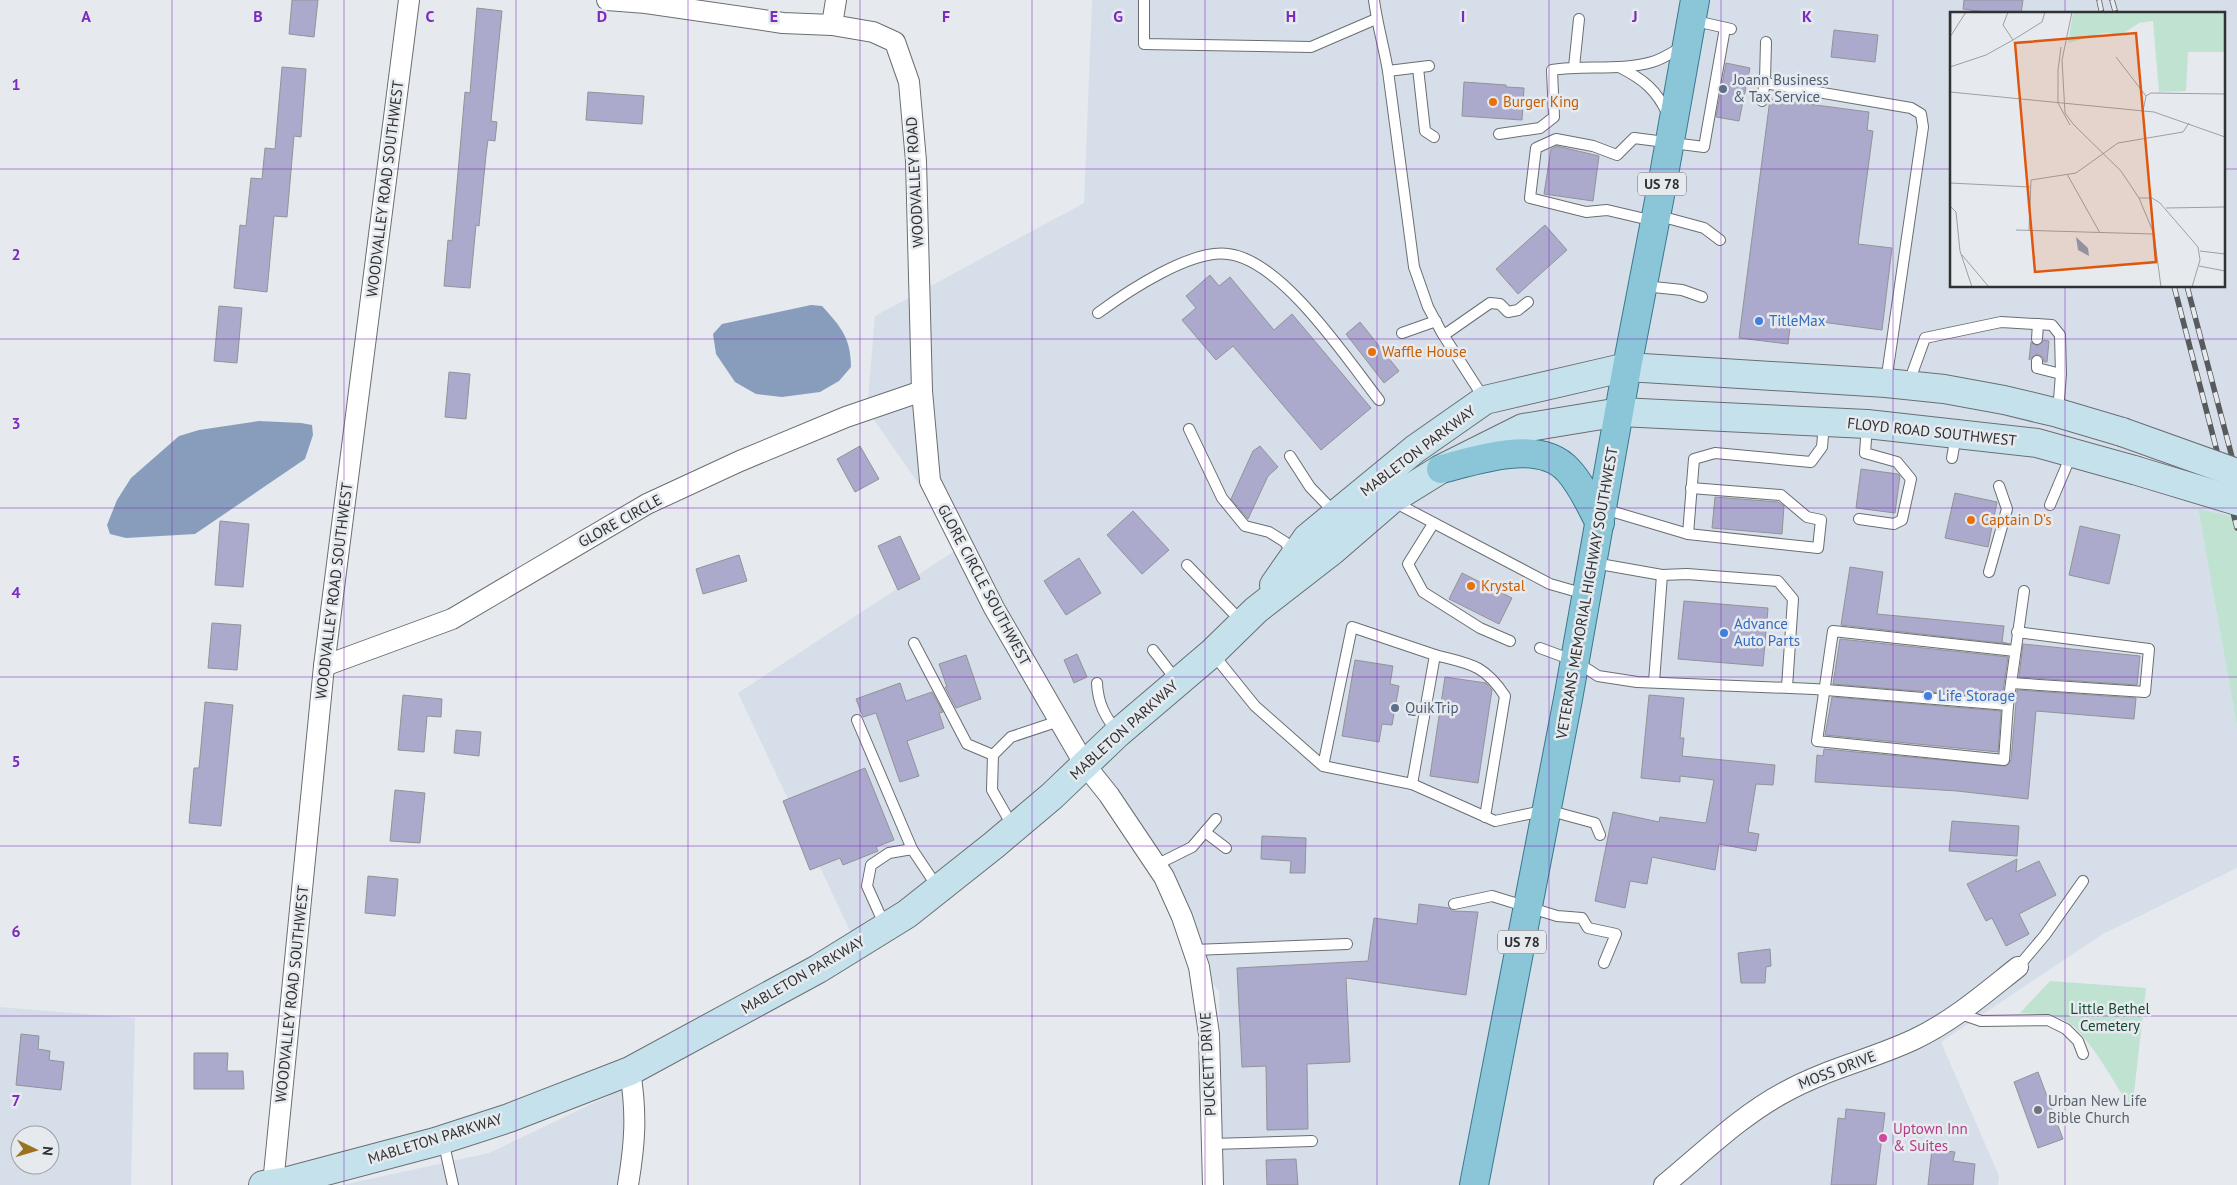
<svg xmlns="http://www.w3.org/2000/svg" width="2237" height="1185" font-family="'PT Sans',sans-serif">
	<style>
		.built { fill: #d6dfe9; fill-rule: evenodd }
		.green { fill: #c0e2d1 }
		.water { fill: #889dbb }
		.building { fill: #aba9cc; stroke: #939397 }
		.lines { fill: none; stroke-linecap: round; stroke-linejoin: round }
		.service-casing { stroke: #6a6e71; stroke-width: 12 }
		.minor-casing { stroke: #6a6e71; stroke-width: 22 }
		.secondary-casing { stroke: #6a6e71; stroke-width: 30 }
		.primary-casing { stroke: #38788d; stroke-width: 30 }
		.service { stroke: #fff; stroke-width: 10 }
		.minor { stroke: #fff; stroke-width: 20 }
		.secondary { stroke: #c5e2ec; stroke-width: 28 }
		.primary { stroke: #8bc5d8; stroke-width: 28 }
		.rail-casing { stroke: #585b5c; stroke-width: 5.5 }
		.rail { stroke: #e6eaee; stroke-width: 4; stroke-dasharray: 11; stroke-linecap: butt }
		.secondary-bridge-casing { stroke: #6a6e71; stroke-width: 30; stroke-linecap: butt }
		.secondary-bridge { stroke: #c5e2ec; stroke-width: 28 }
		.grid { fill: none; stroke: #7b2cbf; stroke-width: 1; stroke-opacity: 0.55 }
		.service-dot { fill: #5c6f8a; stroke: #e6eaee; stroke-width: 2 }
		.food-dot { fill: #e8710a; stroke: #e6eaee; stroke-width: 2 }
		.shop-dot { fill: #3f7fe0; stroke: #e6eaee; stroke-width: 2 }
		.worship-dot { fill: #6b7280; stroke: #e6eaee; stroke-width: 2 }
		.hotel-dot { fill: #d1479c; stroke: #e6eaee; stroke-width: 2 }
		.labels { text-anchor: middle; stroke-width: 5; stroke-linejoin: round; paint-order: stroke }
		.shield { fill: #e6eaee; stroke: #66686a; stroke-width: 1 }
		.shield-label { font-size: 14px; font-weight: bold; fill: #2f3132 }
		.service-label { font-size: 15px; fill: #4e5e75; stroke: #e6eaee; text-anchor: start }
		.food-label { font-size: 15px; fill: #c56008; stroke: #e6eaee; text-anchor: start }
		.street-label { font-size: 15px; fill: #2f3132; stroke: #e6eaee }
		.shop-label { font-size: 15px; fill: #366cbe; stroke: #e6eaee; text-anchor: start }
		.park-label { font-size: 15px; fill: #164934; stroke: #e6eaee }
		.worship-label { font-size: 15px; fill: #5b616d; stroke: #e6eaee; text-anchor: start }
		.hotel-label { font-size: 15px; fill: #b23c85; stroke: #e6eaee; text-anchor: start }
		.inset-road { fill: none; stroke: #9da0a3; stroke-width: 1 }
		.view { fill: #df570e; fill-opacity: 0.15; stroke: #df570e; stroke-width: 2.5 }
		.inset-edge { fill: none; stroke: #2f3132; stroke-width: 2.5 }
		.grid-label { font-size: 16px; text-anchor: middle; font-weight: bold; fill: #7b2cbf; stroke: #e6eaee; stroke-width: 5; stroke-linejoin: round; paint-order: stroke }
	</style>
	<rect width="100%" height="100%" fill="#e6eaee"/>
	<g class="built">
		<path d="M 1092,0 L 2237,0 L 2237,518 L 2198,510 L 2237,726 L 2237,868 L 2103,934 L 1941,1042 L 1999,1176 L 1998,1185 L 1222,1185 L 1219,991 L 1197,965 L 1097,757 L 858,948 L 738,693 L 962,546 L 867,410 L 875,316 L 1084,203 ZM 1951,14 L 2223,14 L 2223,286 L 1951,286 Z"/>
		<path d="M 0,1007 L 135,1018 L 131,1185 L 0,1185 ZM 20,1135 L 50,1135 L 50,1165 L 20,1165 Z"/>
		<polygon points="635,1083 617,1185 342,1185 489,1153"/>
	</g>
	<g class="green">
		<polygon points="2198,509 2237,518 2237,726"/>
		<path d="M 2050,981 L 2146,988 L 2132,1110 C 2117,1088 2088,1033 2066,1021 C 2053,1013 2035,1014 2020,1013 Z"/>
	</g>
	<g class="water">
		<path d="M 811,305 L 822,306 C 841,327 851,338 851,367 L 839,381 L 820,392 L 782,397 L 756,394 L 735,382 L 716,354 L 713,334 L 722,324 Z"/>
		<polygon points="259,421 301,423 312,425 313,435 305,459 195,534 126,538 110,534 107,525 117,500 131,478 179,436 199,430"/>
	</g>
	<g class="building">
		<polygon points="292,0 318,0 314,37 289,34"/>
		<polygon points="1964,0 2023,0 2021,14 1999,14 1963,9"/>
		<polygon points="477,8 502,11 491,121 497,122 495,141 488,140 486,155 479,226 476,225 470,288 444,286 448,240 452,241 465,92 470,93"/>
		<polygon points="1834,30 1878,35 1875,62 1831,57"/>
		<polygon points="1726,63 1750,68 1739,121 1716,117"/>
		<polygon points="282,67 306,69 301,137 294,136 287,217 274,216 267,292 234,288 240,225 246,226 251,178 262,179 265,148 275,149"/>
		<polygon points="1464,82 1506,85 1506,87 1524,88 1522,120 1462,116"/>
		<polygon points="588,92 644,96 642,124 586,120"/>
		<polygon points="1770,99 1869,112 1867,130 1873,131 1858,244 1892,248 1882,330 1791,318 1788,344 1739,338"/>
		<polygon points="1557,146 1599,156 1593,201 1544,194 1551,149"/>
		<polygon points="1545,225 1567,250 1518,294 1496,269"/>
		<polygon points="1210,275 1219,286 1230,277 1274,330 1292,314 1371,408 1321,450 1233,346 1216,360 1182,320 1196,308 1186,296"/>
		<polygon points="219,306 242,308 237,363 214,361"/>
		<polygon points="1360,322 1399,371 1384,383 1346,334"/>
		<polygon points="2044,340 2049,341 2047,362 2044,362 2043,357 2037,354 2029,360 2031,342 2037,346"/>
		<polygon points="449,372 470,374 466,419 445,417"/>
		<polygon points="860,446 879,479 855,492 837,459"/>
		<polygon points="1260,446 1278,467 1268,476 1248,519 1231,499 1253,451"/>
		<polygon points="1861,469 1898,474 1900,476 1895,513 1856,508"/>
		<polygon points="1955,493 1997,502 1988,547 1945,538"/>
		<polygon points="1715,497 1778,502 1784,506 1782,534 1712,528"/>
		<polygon points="1133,511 1169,550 1142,574 1107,535"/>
		<polygon points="220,521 249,524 243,587 215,585"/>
		<polygon points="2080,526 2120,535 2109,584 2069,575"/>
		<polygon points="900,536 920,579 898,590 878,546"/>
		<polygon points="739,555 747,581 703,594 696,569"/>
		<polygon points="1079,558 1101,593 1066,615 1044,581"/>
		<polygon points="1850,567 1883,572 1877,614 2004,626 2002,642 2010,644 1841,625"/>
		<polygon points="1462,573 1512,598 1499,624 1449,599"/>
		<polygon points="1684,601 1768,608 1763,666 1678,659"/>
		<polygon points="212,623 241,625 237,670 208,668"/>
		<polygon points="1840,639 2008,657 2002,698 1833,684"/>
		<polygon points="2023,644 2140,656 2137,685 2019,677"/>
		<polygon points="1077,654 1087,677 1074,683 1064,660"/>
		<polygon points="966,655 981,699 956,708 945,687 947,687 939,664"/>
		<polygon points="1355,660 1393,666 1390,684 1399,686 1392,725 1382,724 1379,742 1342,736"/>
		<polygon points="1445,677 1486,683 1492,690 1478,783 1430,776"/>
		<polygon points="900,683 906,701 932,692 943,712 939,713 944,728 907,741 919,776 900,782 876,713 863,717 856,699"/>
		<polygon points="2017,690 2136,698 2134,719 2036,711 2028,799 1957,791 1815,782 1817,755 1823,756 1824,749 2006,766 2011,760"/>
		<polygon points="403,695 442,699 441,717 427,716 424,752 398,750"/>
		<polygon points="1649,695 1684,698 1680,738 1684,738 1682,756 1775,765 1773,785 1756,784 1748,832 1759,834 1756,851 1719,844 1715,870 1652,857 1647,884 1630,881 1625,908 1595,901 1613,812 1659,822 1660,817 1706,823 1714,780 1680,776 1680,782 1641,778"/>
		<polygon points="1832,697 2001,711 1998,752 1825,735"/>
		<polygon points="205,702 233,705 221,826 189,823 194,768 199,768"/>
		<polygon points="456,730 481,732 479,756 454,753"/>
		<polygon points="865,768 894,840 876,847 878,851 843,865 840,858 810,870 783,801"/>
		<polygon points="395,790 425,793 420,843 390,841"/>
		<polygon points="1952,821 2019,826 2017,856 1949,851"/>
		<polygon points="1262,836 1306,838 1305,873 1290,873 1291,861 1261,859"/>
		<polygon points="2017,859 2016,872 2039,861 2056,895 2019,914 2029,934 2006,946 1992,918 1986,921 1967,884"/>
		<polygon points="368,876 398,879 395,916 365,913"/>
		<polygon points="1419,904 1449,908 1452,911 1478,912 1466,995 1346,978 1350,1062 1307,1064 1308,1129 1267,1130 1266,1066 1242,1067 1237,968 1368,961 1374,918 1417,924"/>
		<polygon points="1770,949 1771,966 1766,967 1765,983 1741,983 1738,953"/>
		<polygon points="21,1034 39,1036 38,1049 50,1051 49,1060 64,1062 61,1090 16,1085"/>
		<polygon points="194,1053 228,1053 227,1071 243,1071 244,1089 194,1089"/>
		<polygon points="2038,1072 2063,1139 2038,1148 2014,1082"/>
		<polygon points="1846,1109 1885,1113 1876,1185 1831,1185 1838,1118 1845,1119"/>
		<polygon points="1932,1149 1955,1152 1953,1161 1975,1164 1973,1185 1928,1185"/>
		<polygon points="1296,1159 1298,1185 1267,1185 1266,1160"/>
	</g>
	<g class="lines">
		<defs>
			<g id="service">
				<polyline points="1144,0 1144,44 1311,47 1376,19"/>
				<path d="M 1374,0 C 1377,24 1384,47 1388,71 L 1414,267 L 1428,307 L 1442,333 L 1485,400"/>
				<polyline points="1691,20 1731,29"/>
				<polyline points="1574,67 1579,19"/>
				<path d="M 1619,67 C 1643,79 1657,90 1668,115"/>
				<polyline points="1418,68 1425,131 1434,137"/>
				<polyline points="1388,71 1429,66"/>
				<polyline points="1765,83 1911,108 1921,114 1923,127 1886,382"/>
				<polyline points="1762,101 1765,80 1766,42"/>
				<path d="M 1499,134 L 1540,128 L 1554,117 L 1552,70 C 1585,65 1621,71 1652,62 C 1663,59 1674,51 1684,46"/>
				<polyline points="1656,215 1704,228 1720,240"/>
				<polyline points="1654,221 1607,210 1586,212 1530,198 1536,148 1556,139 1593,146 1617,155 1634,138 1704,147 1725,28"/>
				<polyline points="1644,286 1682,290 1702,297"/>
				<path d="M 1098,313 C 1128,291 1191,249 1228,254 C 1282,260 1347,359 1379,400"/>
				<polyline points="1402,333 1436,321"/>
				<polyline points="1444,335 1490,303 1500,304 1508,312 1518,310 1528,302"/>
				<polyline points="2037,339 2038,324"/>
				<polyline points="2037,361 2037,368 2061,374"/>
				<polyline points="1908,385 1925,338 2001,322 2052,325 2060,335 2061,374 2058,412"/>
				<polyline points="1189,429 1222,498 1245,526 1269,532 1285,542 1293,555"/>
				<polyline points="1290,456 1310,487 1336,514"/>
				<polyline points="1952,458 1956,435"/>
				<polyline points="1394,502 1550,584 1585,594"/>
				<polyline points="2050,505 2072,453"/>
				<polyline points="1604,509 1688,534 1694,459 1715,453 1811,462 1822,447 1824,424"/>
				<polyline points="1859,519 1894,524 1902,520 1911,479 1897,462 1865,453 1867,425"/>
				<polyline points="1433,524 1408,564 1423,592 1480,628 1510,641"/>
				<polyline points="1688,534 1818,548 1821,520 1807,517 1781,495 1691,488"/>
				<polyline points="1594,563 1662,575 1687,574 1778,581 1793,599 1787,687"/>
				<polyline points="1187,565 1242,622"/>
				<polyline points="1989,572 2007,509 1999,486"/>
				<polyline points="914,643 967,744 993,755"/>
				<polyline points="1540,648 1575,661 1598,676 1637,682 1814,689 2008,705 2024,591"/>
				<polyline points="1153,650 1177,681"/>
				<polyline points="1213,654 1255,706 1323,766 1412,784 1435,655 1352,627 1323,766"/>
				<path d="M 1435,655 C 1470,664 1484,664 1505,696 L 1485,817"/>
				<polyline points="1654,682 1662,575"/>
				<path d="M 1097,683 C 1098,704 1105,716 1117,732"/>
				<polyline points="2011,683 2145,692 2149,649 2017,632"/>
				<polyline points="2008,705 2004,760 1817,741 1833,631 2015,651"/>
				<polyline points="857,720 912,849"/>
				<polyline points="1412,784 1495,821 1547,810 1595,823 1600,835"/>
				<polyline points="1013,827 992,790 993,755 1011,737 1059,721"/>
				<polyline points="1205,832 1226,848"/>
				<polyline points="1156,865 1192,847 1216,819"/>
				<polyline points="1454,904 1492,896 1557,916 1582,918 1588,928 1616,934 1604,963"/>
				<polyline points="885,926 867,886 871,865 889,853 912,849 938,888"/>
				<polyline points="1193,950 1347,944"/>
				<polyline points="2018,967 2045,935 2083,881"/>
				<polyline points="1958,1013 1981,1021 2048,1020 2066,1029 2078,1041 2083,1054"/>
				<polyline points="443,1140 453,1185"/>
				<polyline points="1212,1144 1312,1141"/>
			</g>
			<g id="minor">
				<polyline points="607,0 646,3 783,23 832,25 873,32 895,42 909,82 916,161 922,391 930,481 994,608 1085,765 1109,795 1164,877 1182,917 1199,967 1209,1034 1213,1185"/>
				<polyline points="832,25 836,0"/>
				<polyline points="324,666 452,619 647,504 740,461 846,417 922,391"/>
				<polyline points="273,1184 324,666 409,0"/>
				<path d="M 628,1185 C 635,1143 637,1114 630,1071"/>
				<path d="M 1664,1185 C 1703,1153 1740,1116 1785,1092 C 1826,1069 1873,1059 1915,1039 C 1953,1021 1985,993 2018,967"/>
			</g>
			<g id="secondary">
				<polyline points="1274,585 1307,538 1415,449 1485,400 1627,367 1886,383 1944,389 2004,400 2058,413 2122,432"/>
				<polyline points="263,1185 288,1181 435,1142 509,1118 630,1071 818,969 907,914 994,845 1052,796 1118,733 1212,653 1256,610 1332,551 1391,500 1441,469 1523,428 1620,412 1867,424 2037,443 2134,470"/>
			</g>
			<g id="primary">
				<path d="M 1441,469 C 1477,460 1539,438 1568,470 C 1582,485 1590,505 1600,523"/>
				<polyline points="1474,1185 1568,699 1627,367 1663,180 1695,0"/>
			</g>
		</defs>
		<use href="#service" class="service-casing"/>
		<use href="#minor" class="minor-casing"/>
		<use href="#secondary" class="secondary-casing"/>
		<use href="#primary" class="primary-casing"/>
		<use href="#service" class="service"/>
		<use href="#minor" class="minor"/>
		<use href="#secondary" class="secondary"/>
		<use href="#primary" class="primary"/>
		<defs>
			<g id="rail">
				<polyline points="2099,0 2102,14"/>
				<polyline points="2112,0 2116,14"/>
				<polyline points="2174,286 2237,528"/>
				<polyline points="2187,286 2237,476"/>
			</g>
		</defs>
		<use href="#rail" class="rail-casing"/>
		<use href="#rail" class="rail"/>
		<defs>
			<g id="secondary-bridge">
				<polyline points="2122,432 2237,473"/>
				<polyline points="2134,470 2237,501"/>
			</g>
		</defs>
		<use href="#secondary-bridge" class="secondary-bridge-casing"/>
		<use href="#secondary-bridge" class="secondary-bridge"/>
	</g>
	<path class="grid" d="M 172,0 L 172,1185M 344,0 L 344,1185M 516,0 L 516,1185M 688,0 L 688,1185M 860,0 L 860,1185M 1032,0 L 1032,1185M 1205,0 L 1205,1185M 1377,0 L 1377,1185M 1549,0 L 1549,1185M 1721,0 L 1721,1185M 1893,0 L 1893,1185M 2065,0 L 2065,14M 0,169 L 1951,169M 2223,169 L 2237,169M 2065,286 L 2065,1185M 0,339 L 2237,339M 0,508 L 2237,508M 0,677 L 2237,677M 0,846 L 2237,846M 0,1016 L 2237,1016"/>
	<g class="service-dot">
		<circle cx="1723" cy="89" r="5"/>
		<circle cx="1395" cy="708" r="5"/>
	</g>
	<g class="food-dot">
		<circle cx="1493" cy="102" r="5"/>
		<circle cx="1372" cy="352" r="5"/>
		<circle cx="1971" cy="520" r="5"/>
		<circle cx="1471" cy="586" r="5"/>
	</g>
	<g class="shop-dot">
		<circle cx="1759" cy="321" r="5"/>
		<circle cx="1724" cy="633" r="5"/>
		<circle cx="1928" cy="696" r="5"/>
	</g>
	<circle class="worship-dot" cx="2038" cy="1110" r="5"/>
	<circle class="hotel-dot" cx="1883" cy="1138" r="5"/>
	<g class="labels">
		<g class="shield">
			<rect x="1638" y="172.5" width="48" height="23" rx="4"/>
			<rect x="1498" y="930.5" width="48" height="23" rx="4"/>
		</g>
		<g class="shield-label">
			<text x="1662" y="189">US 78</text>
			<text x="1522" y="947">US 78</text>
		</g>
		<g class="service-label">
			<text x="1733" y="85">Joann Business<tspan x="1733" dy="17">&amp; Tax Service</tspan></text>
			<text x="1405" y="713">QuikTrip</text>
		</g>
		<g class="food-label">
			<text x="1503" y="107">Burger King</text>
			<text x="1382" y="357">Waffle House</text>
			<text x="1981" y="525">Captain D's</text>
			<text x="1481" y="591">Krystal</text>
		</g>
		<g class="street-label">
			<text transform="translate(915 182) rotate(-93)" y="5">WOODVALLEY ROAD</text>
			<text transform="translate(385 189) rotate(-83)" y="5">WOODVALLEY ROAD SOUTHWEST</text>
			<text transform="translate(1932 432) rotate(6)" y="5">FLOYD ROAD SOUTHWEST</text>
			<text transform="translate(1418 451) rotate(-37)" y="5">MABLETON PARKWAY</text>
			<text transform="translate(620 521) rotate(-29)" y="5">GLORE CIRCLE</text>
			<text transform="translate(984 585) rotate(62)" y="5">GLORE CIRCLE SOUTHWEST</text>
			<text transform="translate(334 591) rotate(-83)" y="5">WOODVALLEY ROAD SOUTHWEST</text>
			<text transform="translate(1587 593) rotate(-80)" y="5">VETERANS MEMORIAL HIGHWAY SOUTHWEST</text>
			<text transform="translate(1124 730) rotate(-42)" y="5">MABLETON PARKWAY</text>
			<text transform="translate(803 975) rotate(-30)" y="5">MABLETON PARKWAY</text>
			<text transform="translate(292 994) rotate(-84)" y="5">WOODVALLEY ROAD SOUTHWEST</text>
			<text transform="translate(1208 1064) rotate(-93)" y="5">PUCKETT DRIVE</text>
			<text transform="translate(1837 1070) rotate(-21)" y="5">MOSS DRIVE</text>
			<text transform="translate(435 1139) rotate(-17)" y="5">MABLETON PARKWAY</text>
		</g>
		<g class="shop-label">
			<text x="1769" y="326">TitleMax</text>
			<text x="1734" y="629">Advance<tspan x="1734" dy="17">Auto Parts</tspan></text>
			<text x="1938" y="701">Life Storage</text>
		</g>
		<g class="park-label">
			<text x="2110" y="1014">Little Bethel<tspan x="2110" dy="17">Cemetery</tspan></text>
		</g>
		<g class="worship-label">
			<text x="2048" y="1106">Urban New Life<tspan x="2048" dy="17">Bible Church</tspan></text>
		</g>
		<g class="hotel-label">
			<text x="1893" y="1134">Uptown Inn<tspan x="1893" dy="17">&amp; Suites</tspan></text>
		</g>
	</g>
	<g transform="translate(1950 12)">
		<rect width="275" height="275" fill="#e6eaee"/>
		<path d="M 123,0 L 275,0 L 275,40 L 238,40 L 236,79 L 209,80 L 203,9 L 189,11 L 172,22 L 153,21 L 118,31 Z" fill="#c0e2d1"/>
		<path d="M 126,225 L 138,236 L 139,244 L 128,238 Z" fill="#889dbb"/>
		<path class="inset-road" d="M 58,0 L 53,13 L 63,28M 122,0 L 112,48 L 115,101 L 124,113 L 171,159 L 189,186 L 204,222 L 211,275M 1,20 L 1,0M 0,25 L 16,0M 111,35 L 108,58 L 108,91 L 120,113M 166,45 L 196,84M 0,55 L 36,43 L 63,28 L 92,10 L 95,0M 0,80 L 204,100 L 275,125M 196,84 L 201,81 L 275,82M 193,99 L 196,84M 117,162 L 150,221M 0,171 L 80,175M 189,186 L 202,186 L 210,191 L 248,235 L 250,248 L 242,275M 0,194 L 6,200 L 10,239 L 22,275M 216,196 L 275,195M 66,218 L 203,222M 79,218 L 81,168 L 126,161 L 168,131 L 233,120 L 239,111M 250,239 L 275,242M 12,243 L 39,275M 249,254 L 275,259"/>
		<path class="view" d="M 186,21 L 206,250 L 85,260 L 65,31 Z"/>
		<rect width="275" height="275" class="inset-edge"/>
	</g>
	<g class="grid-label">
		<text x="86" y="22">A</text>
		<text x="258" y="22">B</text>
		<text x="430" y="22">C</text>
		<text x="602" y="22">D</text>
		<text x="774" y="22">E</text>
		<text x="946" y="22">F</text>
		<text x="1118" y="22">G</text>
		<text x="1291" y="22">H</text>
		<text x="1463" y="22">I</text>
		<text x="1635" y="22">J</text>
		<text x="1807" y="22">K</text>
		<text x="16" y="90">1</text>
		<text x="16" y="260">2</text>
		<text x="16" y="429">3</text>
		<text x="16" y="598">4</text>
		<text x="16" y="767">5</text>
		<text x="16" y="937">6</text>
		<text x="16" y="1106">7</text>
	</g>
	<g transform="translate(35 1150) rotate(95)"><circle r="24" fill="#e6eaee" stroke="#9da0a3"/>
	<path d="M0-4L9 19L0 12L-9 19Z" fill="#9b721f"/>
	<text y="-8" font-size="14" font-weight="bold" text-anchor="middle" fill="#2f3132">N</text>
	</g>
</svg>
